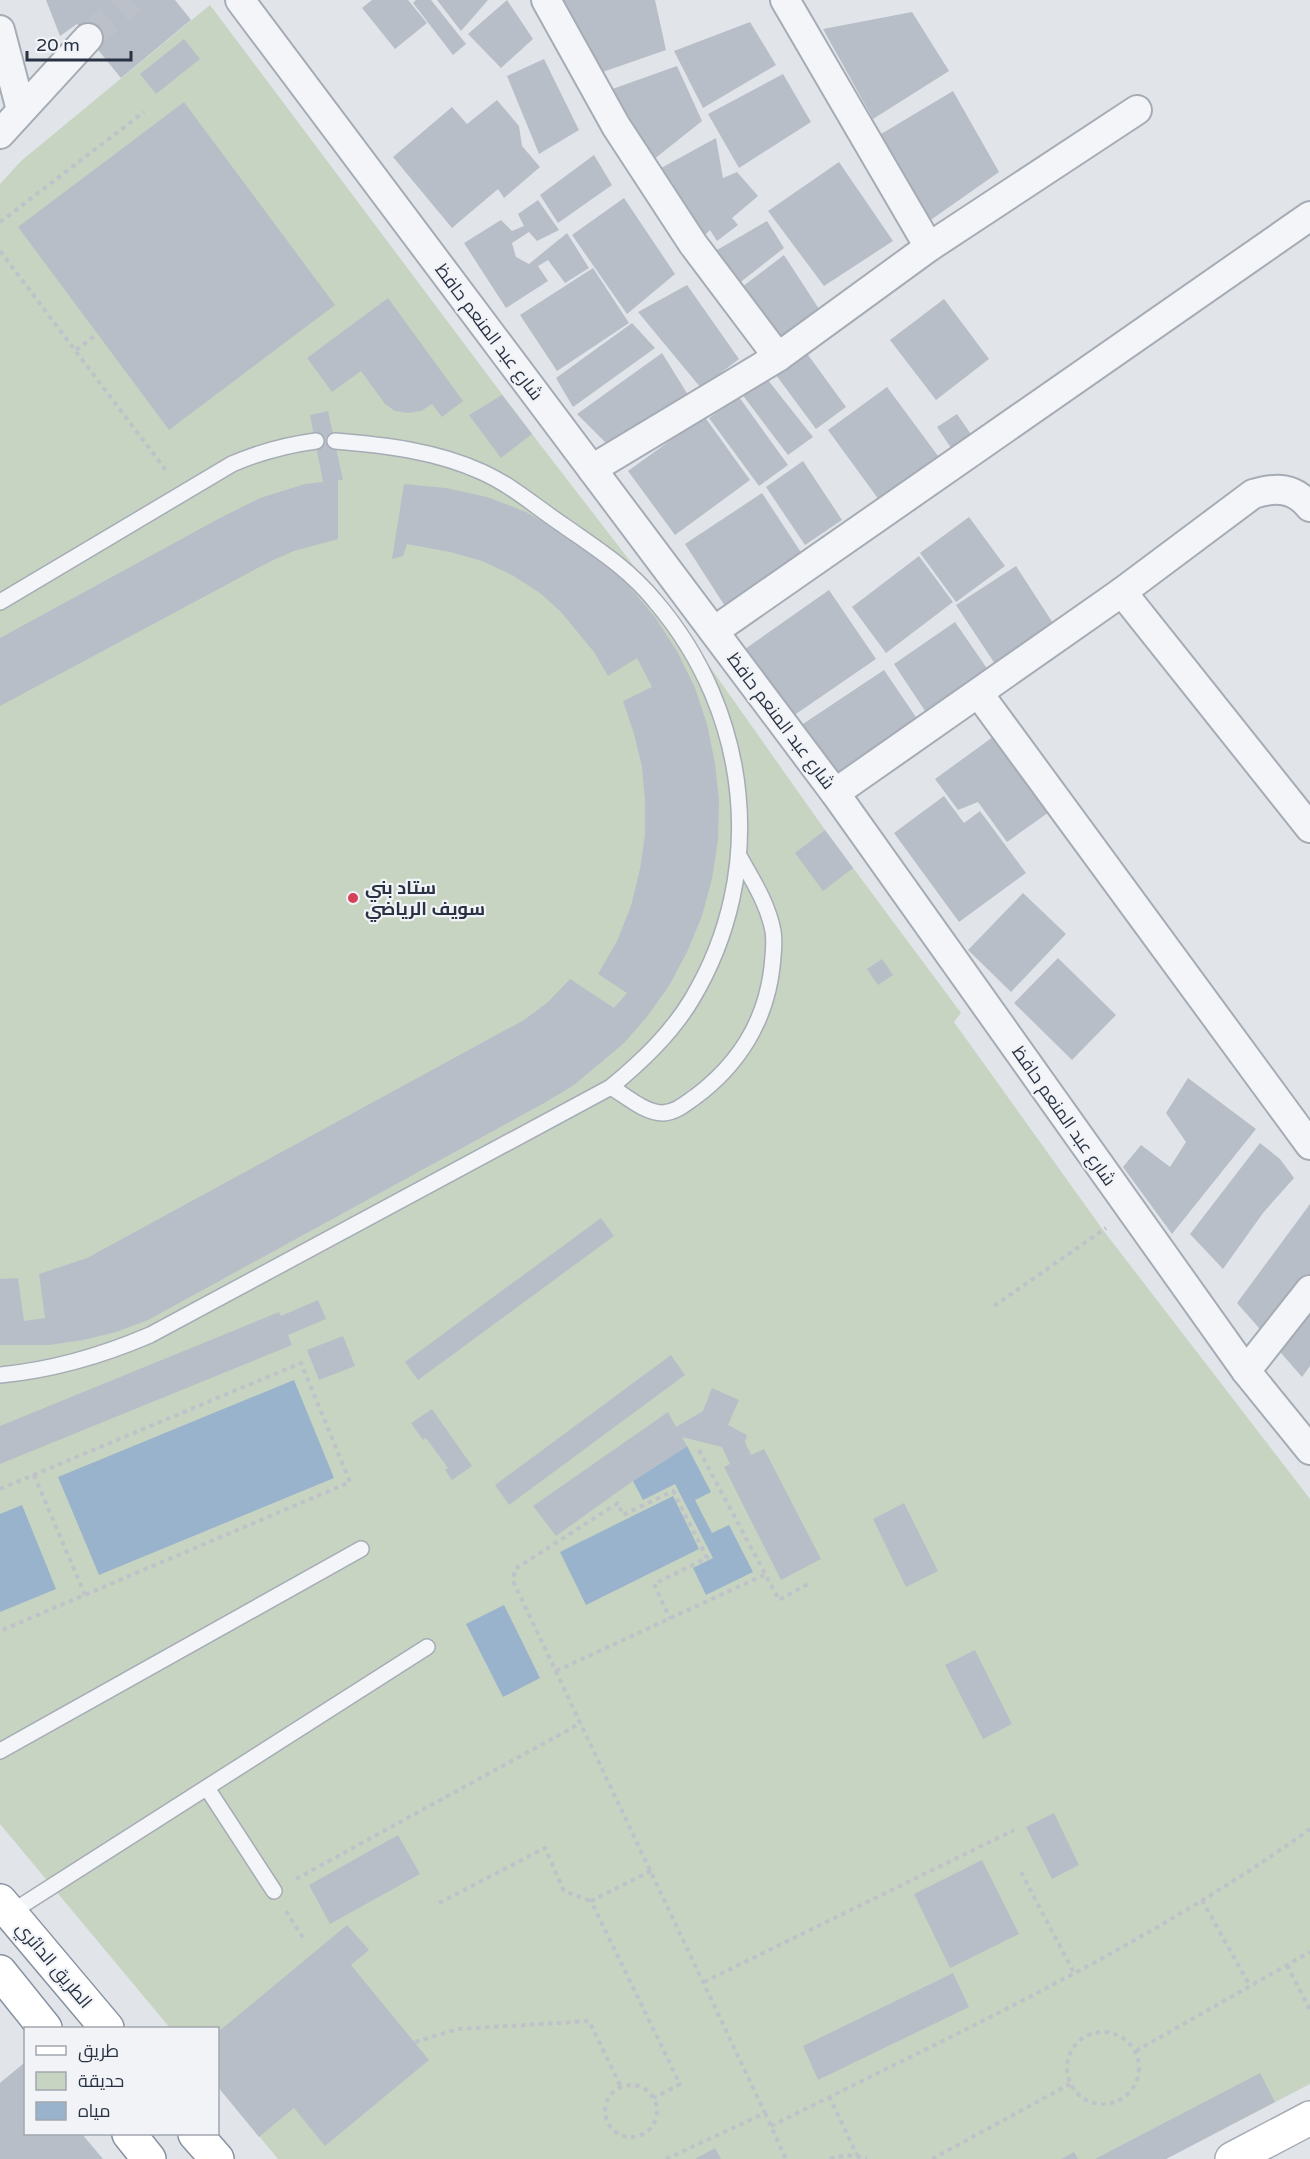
<svg xmlns="http://www.w3.org/2000/svg" width="1310" height="2159" font-family="'Varela Round',Cairo,sans-serif">
	<style>
		.green { fill: #c7d4c2 }
		.water { fill: #9ab3cc }
		.building { fill: #b8bec8 }
		.lines { fill: none; stroke-linecap: round; stroke-linejoin: round }
		.street-tunnel { stroke: #bcc1c9; stroke-width: 28; stroke-dasharray: 28 14; stroke-linecap: butt }
		.lane-casing { stroke: #a6acb5; stroke-width: 18 }
		.street-casing { stroke: #a6acb5; stroke-width: 32 }
		.secondary-casing { stroke: #a6acb5; stroke-width: 36 }
		.highway-casing { stroke: #8792a1; stroke-width: 36 }
		.path { stroke: #bfc2c9; stroke-width: 4; stroke-dasharray: 4.5 4.5; stroke-linecap: butt }
		.lane { stroke: #f4f5f8; stroke-width: 15 }
		.street { stroke: #f4f5f8; stroke-width: 28 }
		.secondary { stroke: #fff; stroke-width: 33 }
		.highway { stroke: #fff; stroke-width: 33 }
		.poi-dot { fill: #d44159; stroke: #f1f3f7; stroke-width: 2 }
		.labels { text-anchor: middle; stroke-width: 4.5; stroke-linejoin: round; paint-order: stroke }
		.street-label { font-size: 18px; fill: #283243; stroke: #f1f3f7 }
		.poi-label { font-size: 18px; font-weight: bold; fill: #283243; stroke: #f1f3f7; text-anchor: start }
	</style>
	<rect width="100%" height="100%" fill="#e1e5ea"/>
	<polygon class="green" points="210,5 532,434 691,640 825,830 961,1013 954,1022 1103,1230 1310,1499 1310,2084 1166,2159 278,2159 218,2087 218,2028 170,2028 0,1824 0,184 21,161"/>
	<g class="water">
		<polygon points="294,1380 334,1478 99,1575 58,1477"/>
		<polygon points="687,1446 711,1492 695,1500 712,1533 729,1525 753,1572 706,1595 693,1568 713,1558 675,1484 643,1500 633,1481"/>
		<polygon points="673,1496 699,1549 586,1605 560,1552"/>
		<polygon points="22,1505 56,1589 0,1612 0,1514"/>
		<polygon points="504,1605 540,1678 503,1697 466,1624"/>
	</g>
	<g class="building">
		<polygon points="46,0 175,0 191,20 121,78 77,24 60,36"/>
		<polygon points="372,0 408,0 427,23 395,49 362,8"/>
		<polygon points="416,0 431,0 466,44 453,55 413,3"/>
		<polygon points="437,0 488,0 461,31"/>
		<polygon points="507,0 533,39 501,68 468,34"/>
		<polygon points="558,0 655,0 666,50 594,75"/>
		<polygon points="912,12 949,71 873,119 823,29"/>
		<polygon points="750,22 776,65 703,108 674,51"/>
		<polygon points="184,39 200,59 156,94 140,74"/>
		<polygon points="544,59 579,130 539,154 507,76"/>
		<polygon points="677,66 702,121 648,164 604,92"/>
		<polygon points="783,74 811,122 739,168 708,114"/>
		<polygon points="953,91 999,172 925,224 876,137"/>
		<polygon points="497,100 519,126 522,146 540,167 504,198 498,189 452,228 393,157 452,107 467,124"/>
		<polygon points="184,102 335,305 169,430 18,227"/>
		<polygon points="716,138 723,178 737,172 758,196 732,218 738,225 717,241 710,230 698,242 652,173"/>
		<polygon points="594,155 612,185 558,223 540,195"/>
		<polygon points="839,162 893,241 824,286 768,211"/>
		<polygon points="624,198 675,274 627,314 572,235"/>
		<polygon points="538,200 559,230 537,241 529,232 512,243 516,257 529,264 567,233 589,268 565,283 548,260 538,266 548,281 506,308 464,243 501,220 512,231 524,226 518,214"/>
		<polygon points="767,221 784,248 733,288 710,254"/>
		<polygon points="784,255 821,312 779,350 738,290"/>
		<polygon points="593,268 629,323 557,371 520,315"/>
		<polygon points="687,285 739,359 701,388 638,312"/>
		<polygon points="388,298 463,401 442,417 432,404 421,411 408,413 395,411 385,404 361,371 332,392 307,358"/>
		<polygon points="944,299 989,359 936,400 890,340"/>
		<polygon points="632,323 655,348 573,407 556,378"/>
		<polygon points="803,348 846,407 816,429 773,371"/>
		<polygon points="662,353 690,398 611,448 577,414"/>
		<polygon points="764,375 813,437 788,455 741,393"/>
		<polygon points="887,387 941,460 882,504 828,430"/>
		<polygon points="502,395 532,434 501,458 469,415"/>
		<polygon points="739,397 788,465 759,486 709,418"/>
		<polygon points="328,411 343,480 338,480 338,539 294,551 271,561 0,706 0,638 220,518 260,498 305,484 323,482 310,415"/>
		<polygon points="957,414 975,440 955,454 937,427"/>
		<polygon points="704,416 750,480 675,535 628,471"/>
		<polygon points="803,461 842,520 805,545 766,487"/>
		<polygon points="404,484 446,488 487,497 526,512 563,532 597,556 628,585 655,617 678,653 695,688 707,724 715,763 719,801 718,840 712,879 702,916 687,952 669,986 646,1018 624,1043 574,1085 546,1102 148,1320 116,1332 83,1340 49,1345 0,1345 0,1279 18,1278 24,1321 45,1318 39,1274 87,1258 524,1020 548,1002 570,979 614,1008 627,993 598,974 617,941 631,906 640,869 645,835 645,801 642,767 634,734 623,701 652,687 637,658 608,676 594,652 560,611 540,593 512,575 482,561 450,552 407,544 403,556 392,559"/>
		<polygon points="762,493 808,563 730,614 685,544"/>
		<polygon points="969,517 1005,566 956,602 920,553"/>
		<polygon points="919,556 953,602 886,653 852,607"/>
		<polygon points="1016,566 1060,634 1001,673 956,605"/>
		<polygon points="829,590 876,659 793,716 745,649"/>
		<polygon points="955,622 995,680 933,723 894,664"/>
		<polygon points="884,670 924,729 841,785 800,726"/>
		<polygon points="997,734 1052,810 1007,842 978,802 958,810 935,779"/>
		<polygon points="944,796 964,823 980,811 1026,873 959,922 894,833"/>
		<polygon points="825,830 853,868 823,891 795,853"/>
		<polygon points="1023,893 1066,934 1011,992 968,950"/>
		<polygon points="1058,958 1116,1015 1072,1060 1014,1003"/>
		<polygon points="882,959 893,975 878,985 867,969"/>
		<polygon points="1188,1078 1256,1129 1172,1234 1123,1167 1141,1145 1170,1167 1186,1142 1166,1113"/>
		<polygon points="1260,1143 1280,1159 1294,1178 1263,1213 1223,1269 1190,1234"/>
		<polygon points="1310,1204 1310,1366 1302,1377 1237,1303"/>
		<polygon points="601,1218 614,1236 418,1380 405,1362"/>
		<polygon points="318,1300 326,1319 288,1335 292,1345 0,1464 0,1426 279,1312 281,1316"/>
		<polygon points="343,1336 355,1366 319,1380 307,1350"/>
		<polygon points="671,1355 685,1375 509,1505 495,1485"/>
		<polygon points="712,1388 739,1400 728,1425 747,1435 745,1442 751,1455 764,1449 821,1559 781,1580 724,1467 730,1464 722,1447 682,1437 687,1446 633,1481 556,1536 533,1506 668,1412 676,1427 703,1411"/>
		<polygon points="432,1409 472,1466 452,1480 445,1470 448,1468 426,1438 423,1440 411,1423"/>
		<polygon points="904,1503 938,1571 906,1587 873,1519"/>
		<polygon points="975,1650 1012,1724 983,1739 945,1665"/>
		<polygon points="1054,1813 1079,1865 1052,1879 1026,1827"/>
		<polygon points="398,1835 420,1874 330,1924 309,1885"/>
		<polygon points="982,1860 1019,1934 950,1968 914,1894"/>
		<polygon points="347,1925 369,1950 351,1965 429,2060 325,2146 294,2108 259,2137 218,2087 218,2032"/>
		<polygon points="953,1973 969,2007 818,2080 803,2046"/>
		<polygon points="24,2063 26,2066 26,2134 82,2134 103,2159 0,2159 0,2083"/>
		<polygon points="1260,2073 1275,2102 1166,2159 1095,2159"/>
		<polygon points="715,2148 721,2159 695,2159"/>
		<polygon points="1074,2152 1078,2159 1061,2159"/>
	</g>
	<g class="lines">
		<polyline class="street-tunnel" points="88,38 131,0"/>
		<defs>
			<g id="lane">
				<path d="M 0,602 L 232,464 C 260,452 286,445 316,441"/>
				<path d="M 611,1087 C 626,1096 645,1113 663,1113 C 676,1112 685,1104 695,1097 C 738,1065 766,1021 772,967 C 773,956 775,942 773,931 C 768,904 752,879 739,856"/>
				<path d="M 0,1375 C 53,1370 101,1356 150,1335 L 611,1087 C 642,1061 671,1034 692,999 C 768,872 751,713 655,601 C 628,568 597,549 563,525 C 536,507 513,486 482,472 C 436,451 385,445 335,441"/>
				<polyline points="0,1751 361,1549"/>
				<polyline points="207,1788 274,1891"/>
				<polyline points="10,1913 427,1647"/>
			</g>
			<g id="street">
				<polyline points="240,0 835,793 1246,1371 1310,1450"/>
				<polyline points="546,0 616,126 693,244 778,357"/>
				<polyline points="785,0 929,247"/>
				<polyline points="0,30 21,110"/>
				<polyline points="0,134 88,38"/>
				<polyline points="592,469 778,357 929,247 1137,110"/>
				<polyline points="1122,592 1310,828"/>
				<polyline points="714,631 1310,216"/>
				<polyline points="979,694 1310,1145"/>
				<path d="M 835,793 L 1122,592 L 1253,494 C 1276,487 1294,487 1310,507"/>
				<polyline points="1246,1371 1310,1290"/>
			</g>
			<polyline id="secondary" points="1232,2159 1310,2118"/>
			<g id="highway">
				<polyline points="0,1901 107,2028"/>
				<polyline points="0,1972 45,2028"/>
				<polyline points="129,2134 149,2159"/>
				<polyline points="195,2134 217,2159"/>
			</g>
		</defs>
		<use href="#lane" class="lane-casing"/>
		<use href="#street" class="street-casing"/>
		<use href="#secondary" class="secondary-casing"/>
		<use href="#highway" class="highway-casing"/>
		<g class="path">
			<polyline points="0,222 144,112"/>
			<polyline points="0,251 168,473"/>
			<polyline points="76,350 97,334"/>
			<polyline points="994,1306 1106,1228"/>
			<polyline points="699,1450 779,1600 808,1584"/>
			<polyline points="34,1475 85,1595"/>
			<polyline points="0,1489 301,1363 350,1482 0,1631"/>
			<polyline points="556,1671 766,1574"/>
			<polyline points="651,1871 591,1901 680,2084 654,2098"/>
			<polyline points="1021,1872 1074,1973"/>
			<polyline points="296,1879 581,1723"/>
			<polyline points="1202,1900 1250,1986"/>
			<polyline points="439,1903 545,1848 564,1891 591,1901"/>
			<polyline points="286,1911 305,1941"/>
			<polyline points="1287,1965 1310,2010"/>
			<polyline points="704,1982 1014,1830"/>
			<circle cx="1103" cy="2068" r="36"/>
			<polyline points="415,2042 458,2029 589,2021 621,2087"/>
			<polyline points="1136,2051 1310,1952"/>
			<circle cx="631" cy="2111" r="26"/>
			<polyline points="829,2096 857,2155"/>
			<polyline points="765,2113 786,2159"/>
			<path d="M 771,2126 C 954,2034 1143,1949 1310,1829"/>
			<polyline points="666,2159 765,2113 513,1581 515,1569 618,1503 623,1515 673,1491 707,1558 654,1584 670,1619"/>
			<path d="M 830,2159 C 843,2155 853,2154 867,2159"/>
			<polyline points="932,2159 1070,2084"/>
		</g>
		<use href="#lane" class="lane"/>
		<use href="#street" class="street"/>
		<use href="#secondary" class="secondary"/>
		<use href="#highway" class="highway"/>
	</g>
	<circle class="poi-dot" cx="353" cy="898" r="6"/>
	<g class="labels">
		<g class="street-label">
			<text transform="translate(489 332) rotate(53)" y="6">شارع عبد المنعم حافظ</text>
			<text transform="translate(781 721) rotate(53)" y="6">شارع عبد المنعم حافظ</text>
			<text transform="translate(1064 1116) rotate(55)" y="6">شارع عبد المنعم حافظ</text>
			<text transform="translate(54 1965) rotate(50)" y="6">الطريق الدائري</text>
		</g>
		<g class="poi-label">
			<text x="365" y="894">ستاد بني<tspan x="365" dy="21">سويف الرياضي</tspan></text>
		</g>
	</g>
	<rect x="24" y="2027" width="195" height="108" fill="#f1f3f7" stroke="#a1a6af" stroke-width="1.5"/>
	<rect x="36" y="2046" width="30" height="9" fill="#ffffff" stroke="#a1a6af" stroke-width="1.5"/>
	<text x="78" y="2057" font-size="18" fill="#283243">طريق</text>
	<rect x="36" y="2072" width="30" height="18" fill="#c7d4c2" stroke="#a1a6af" stroke-width="1.5"/>
	<text x="78" y="2087" font-size="18" fill="#283243">حديقة</text>
	<rect x="36" y="2102" width="30" height="18" fill="#9ab3cc" stroke="#a1a6af" stroke-width="1.5"/>
	<text x="78" y="2117" font-size="18" fill="#283243">مياه</text>
	<path d="M27 51v9h104v-9" fill="none" stroke="#283243" stroke-width="3"/>
	<text x="36" y="51" font-size="18" fill="#283243" stroke="#f1f3f7" stroke-width="4.5" paint-order="stroke">20 m</text>
</svg>
